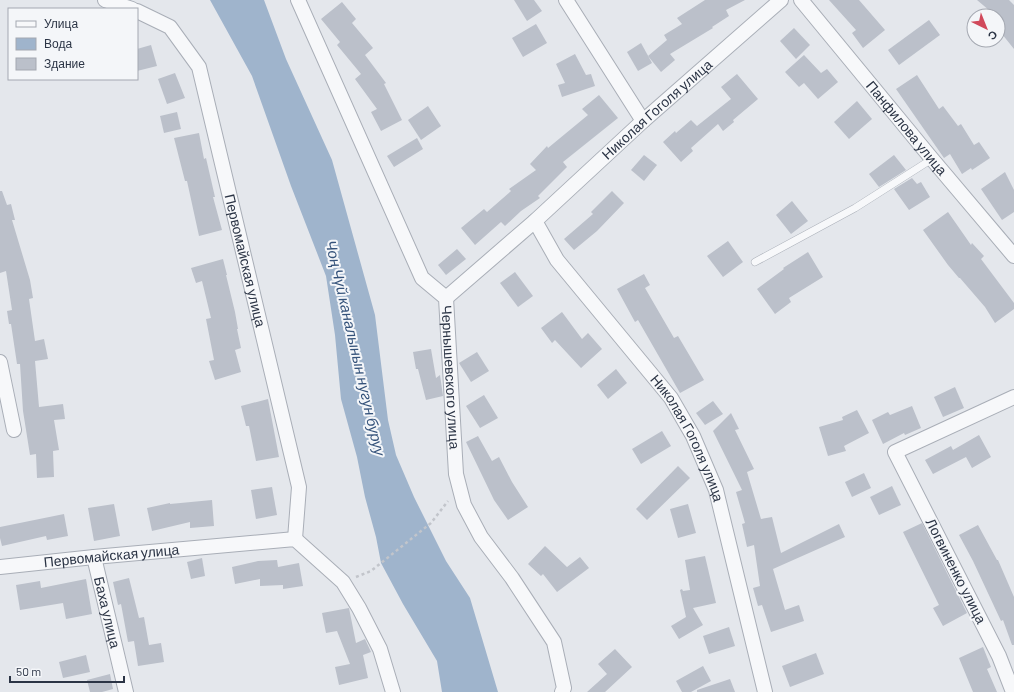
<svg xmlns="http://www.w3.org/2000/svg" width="1014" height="692" font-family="Barlow,sans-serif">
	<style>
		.water { fill: #9fb4cc }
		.building { fill: #bbc0ca }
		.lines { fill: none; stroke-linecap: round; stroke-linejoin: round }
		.service-casing { stroke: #a9aeb7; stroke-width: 8 }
		.minor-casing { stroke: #a9aeb7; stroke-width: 16 }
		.path { stroke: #c2c5cb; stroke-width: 2.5; stroke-dasharray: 3 3; stroke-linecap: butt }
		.service { stroke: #f7f8fa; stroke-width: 7 }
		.minor { stroke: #f7f8fa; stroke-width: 14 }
		.labels { text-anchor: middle; stroke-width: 4; stroke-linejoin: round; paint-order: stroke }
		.street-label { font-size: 14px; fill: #2b3445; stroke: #f4f6f9 }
		.water-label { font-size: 15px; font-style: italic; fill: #34527a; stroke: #f4f6f9 }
	</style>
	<rect width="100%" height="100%" fill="#e4e7ec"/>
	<polygon class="water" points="210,0 264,0 286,59 332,160 375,315 388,420 396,455 414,497 446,561 470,598 498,692 442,692 437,661 403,604 381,563 376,537 365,497 357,457 341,399 335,335 326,276 291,186 252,76"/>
	<g class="building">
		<polygon points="514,0 534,0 542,11 527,21"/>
		<polygon points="705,0 745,0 726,10 729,16 712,27 713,28 670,54 675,60 661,72 648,56 667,40 664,35 682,24 677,18"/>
		<polygon points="829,0 859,0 885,30 863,48 852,33 856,30"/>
		<polygon points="977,0 1009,0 1014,5 1014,49 998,29 998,16 996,16"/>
		<polygon points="342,2 356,19 352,23 373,48 365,55 386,83 384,84 402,120 381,131 371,112 377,109 355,79 361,74 337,45 340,42 321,19"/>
		<polygon points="929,20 940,35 899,65 888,50"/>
		<polygon points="536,24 547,43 523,57 512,38"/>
		<polygon points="794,28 810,45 796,59 780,41"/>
		<polygon points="641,43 652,63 638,71 627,52"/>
		<polygon points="151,45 157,66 137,71 137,49"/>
		<polygon points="575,54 586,75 591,74 595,86 562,97 558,85 565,83 556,64"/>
		<polygon points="804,55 821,73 827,69 838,82 818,99 804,83 799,87 785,72"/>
		<polygon points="175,73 185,98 167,104 158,79"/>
		<polygon points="737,74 758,99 733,120 734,122 723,131 718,124 691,148 693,151 681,162 663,142 675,131 676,133 691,120 697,126 731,99 721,87"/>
		<polygon points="917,75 939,109 943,106 958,126 961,124 974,145 979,142 990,158 972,170 971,168 962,174 950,154 944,158 896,89"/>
		<polygon points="599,95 618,118 563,162 567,167 538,196 540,198 521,211 505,226 501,222 475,245 461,228 484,209 487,212 511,191 509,189 536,170 530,164 547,146 548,148 588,115 582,109"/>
		<polygon points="857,101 872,119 849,139 834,122"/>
		<polygon points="428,106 441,126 421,140 408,120"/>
		<polygon points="177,112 181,129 164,133 160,116"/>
		<polygon points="199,133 204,159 206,158 215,197 213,197 222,230 199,236 187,181 185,181 174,138"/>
		<polygon points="417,138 423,149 394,167 387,156"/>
		<polygon points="644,155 657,165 644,181 631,170"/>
		<polygon points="894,155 906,170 879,187 869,174"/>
		<polygon points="1005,172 1014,190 1014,212 1002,220 981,189"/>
		<polygon points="912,178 917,184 921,182 930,197 909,210 894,189"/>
		<polygon points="0,191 2,191 7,205 11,204 15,220 12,220 30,280 33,298 29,299 35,341 44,339 48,359 35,361 39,407 63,404 65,419 54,420 59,450 53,451 54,477 37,478 36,454 30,455 23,411 20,364 17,364 11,324 9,324 7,311 12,310 6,271 0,273"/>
		<polygon points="612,191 624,203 597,231 574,250 564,239 593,214 591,212"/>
		<polygon points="792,201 808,221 791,234 776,215"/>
		<polygon points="948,212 971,245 972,243 984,256 981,259 1014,303 1014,309 995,323 985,307 960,278 959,278 948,265 923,230"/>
		<polygon points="728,241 743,262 723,277 707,256"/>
		<polygon points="457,249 466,259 446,275 438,265"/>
		<polygon points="808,252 823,277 789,298 791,302 775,314 757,289 784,269 783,268"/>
		<polygon points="223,259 227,275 226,275 235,312 238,329 237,329 241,348 235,350 241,372 215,380 209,361 214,360 206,319 211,318 202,281 196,283 191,268"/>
		<polygon points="515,272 533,296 518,307 500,283"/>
		<polygon points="644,274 650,285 645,288 674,338 678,336 704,380 680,393 638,320 635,322 617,289"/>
		<polygon points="562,312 582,339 588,333 602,349 581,368 555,340 552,343 541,328"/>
		<polygon points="431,349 436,378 440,375 443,396 426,400 418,369 416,369 413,352"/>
		<polygon points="477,352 489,371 471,382 459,363"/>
		<polygon points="616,369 627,383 608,399 597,385"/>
		<polygon points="955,387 964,408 943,417 934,397"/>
		<polygon points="484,395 498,418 480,428 466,406"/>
		<polygon points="268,399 279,457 256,461 249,426 246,426 241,406"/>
		<polygon points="713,401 723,414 705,425 696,413"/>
		<polygon points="912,406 921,428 905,435 904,433 883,444 872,420 888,412 890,415"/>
		<polygon points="857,410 869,433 844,446 846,451 828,456 819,427 843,420 842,417"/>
		<polygon points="731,413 739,429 735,430 754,469 747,472 761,519 772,517 781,553 839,524 845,537 773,569 785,610 799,605 804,621 771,632 762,605 758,606 753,588 760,586 754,545 747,547 742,524 745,523 736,492 742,490 713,431"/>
		<polygon points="662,431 671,446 641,464 632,449"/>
		<polygon points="979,435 991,457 972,468 966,457 933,474 925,460 951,446 953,450"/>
		<polygon points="478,436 492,461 499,457 512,482 528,507 508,520 494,500 466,442"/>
		<polygon points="678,466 690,478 647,520 636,509"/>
		<polygon points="864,473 871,488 852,497 845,482"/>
		<polygon points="892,486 901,505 879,515 870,497"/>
		<polygon points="272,487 277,515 256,519 251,490"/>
		<polygon points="212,500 214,526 190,528 190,522 152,531 147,508 170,503 170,504"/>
		<polygon points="114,504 120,536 94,541 88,508"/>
		<polygon points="688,504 696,533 678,538 670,509"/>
		<polygon points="64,514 68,536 47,540 46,536 2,546 0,538 0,527"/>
		<polygon points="922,523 967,613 943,626 933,608 939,605 903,532"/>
		<polygon points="978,525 997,560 998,560 1014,597 1014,645 1012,645 1003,620 1001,621 973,561 959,535"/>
		<polygon points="545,546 567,567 580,557 589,568 557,592 543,574 541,576 528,564"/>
		<polygon points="705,556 716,603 693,608 703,625 679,639 671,626 686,617 680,590 682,589 683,591 690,590 685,560"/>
		<polygon points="202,558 205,576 191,579 187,562"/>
		<polygon points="277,560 278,567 299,563 303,586 283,589 283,585 260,586 260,579 235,584 232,567 258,561"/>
		<polygon points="129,578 139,618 144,617 149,645 161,643 164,662 138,666 134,641 128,642 121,604 118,605 113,582"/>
		<polygon points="86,579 92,614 66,619 63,603 20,610 16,585 40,581 41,588"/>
		<polygon points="349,608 356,643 365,639 371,652 363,655 368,678 339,685 335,667 350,664 337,631 326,633 322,613"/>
		<polygon points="729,627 735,646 709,654 703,636"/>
		<polygon points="983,647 991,667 987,669 997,692 973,692 959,658"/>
		<polygon points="615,649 632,667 605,692 587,692 607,674 598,664"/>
		<polygon points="816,653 824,674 790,687 782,666"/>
		<polygon points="86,655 90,672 63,678 59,662"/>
		<polygon points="703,666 711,681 691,692 682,692 676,681"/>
		<polygon points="110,674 113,689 102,692 90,692 87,680"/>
		<polygon points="730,679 735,692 697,692 697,690"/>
	</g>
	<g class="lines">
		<defs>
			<polyline id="service" points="755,262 855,208 932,159"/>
			<g id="minor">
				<polyline points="105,0 132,9"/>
				<path id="s1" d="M 298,0 L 422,278 L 446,298 L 456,474 L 464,505 L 481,537 L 512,578 L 554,642 L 564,688 L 562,692"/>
				<polyline points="566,0 643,121"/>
				<path id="s2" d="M 801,0 L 932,159 L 1014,256"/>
				<path id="s3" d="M 137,11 L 170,27 L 199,67 L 299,487 L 295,539"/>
				<path id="s4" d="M 535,221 L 557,260 L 671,398 L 693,436 L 716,490 L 765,692"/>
				<path id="s5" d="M 446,298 L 535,221 L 643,121 L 781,0"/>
				<polyline points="0,362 14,430"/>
				<path id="s6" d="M 94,557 L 126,692"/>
				<path id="s7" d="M 0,567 L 94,557 L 295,539 L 343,582 L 359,608 L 380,649 L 393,692"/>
				<polyline points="1013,692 999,656 895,452 1014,397"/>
			</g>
		</defs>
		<use href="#service" class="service-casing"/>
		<use href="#minor" class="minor-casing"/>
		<polyline class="path" points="356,577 371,571 431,523 448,501"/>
		<use href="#service" class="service"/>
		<use href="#minor" class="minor"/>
	</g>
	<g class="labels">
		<g class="street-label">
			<text dy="5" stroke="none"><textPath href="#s5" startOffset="283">Николая Гоголя улица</textPath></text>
			<text dy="5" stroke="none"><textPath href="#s2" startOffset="166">Панфилова улица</textPath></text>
			<text dy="5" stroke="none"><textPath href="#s3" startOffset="285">Первомайская улица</textPath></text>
			<text dy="5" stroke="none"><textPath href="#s1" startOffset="415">Чернышевского улица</textPath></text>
			<text dy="5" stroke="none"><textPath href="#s4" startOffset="267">Николая Гоголя улица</textPath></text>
			<text dy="5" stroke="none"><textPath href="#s7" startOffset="112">Первомайская улица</textPath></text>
			<text transform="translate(956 571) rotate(63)" y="5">Логвиненко улица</text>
			<text dy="5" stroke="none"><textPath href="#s6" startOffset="57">Баха улица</textPath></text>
		</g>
		<g class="water-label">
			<text transform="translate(355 348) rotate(77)" y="5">Чоң Чүй каналынын нугун буруу</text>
		</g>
	</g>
	<rect x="8" y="8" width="130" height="72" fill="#f4f6f9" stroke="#a4a8b1"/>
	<rect x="16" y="21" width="20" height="6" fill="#f7f8fa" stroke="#a4a8b1"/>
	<text x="44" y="28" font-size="12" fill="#2b3445">Улица</text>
	<rect x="16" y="38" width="20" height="12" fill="#9fb4cc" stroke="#a4a8b1"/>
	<text x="44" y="48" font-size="12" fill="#2b3445">Вода</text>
	<rect x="16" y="58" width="20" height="12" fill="#bbc0ca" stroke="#a4a8b1"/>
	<text x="44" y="68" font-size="12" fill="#2b3445">Здание</text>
	<g transform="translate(986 28) rotate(137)"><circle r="19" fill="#f4f6f9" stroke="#a4a8b1"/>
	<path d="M0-3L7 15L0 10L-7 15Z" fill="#d1495b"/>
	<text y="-6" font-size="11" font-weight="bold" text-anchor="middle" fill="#2b3445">С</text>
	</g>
	<path d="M10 676v6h114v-6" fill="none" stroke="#2b3445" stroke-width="2"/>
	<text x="16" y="676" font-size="12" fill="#2b3445" stroke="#f4f6f9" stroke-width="3" paint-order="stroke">50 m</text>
</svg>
